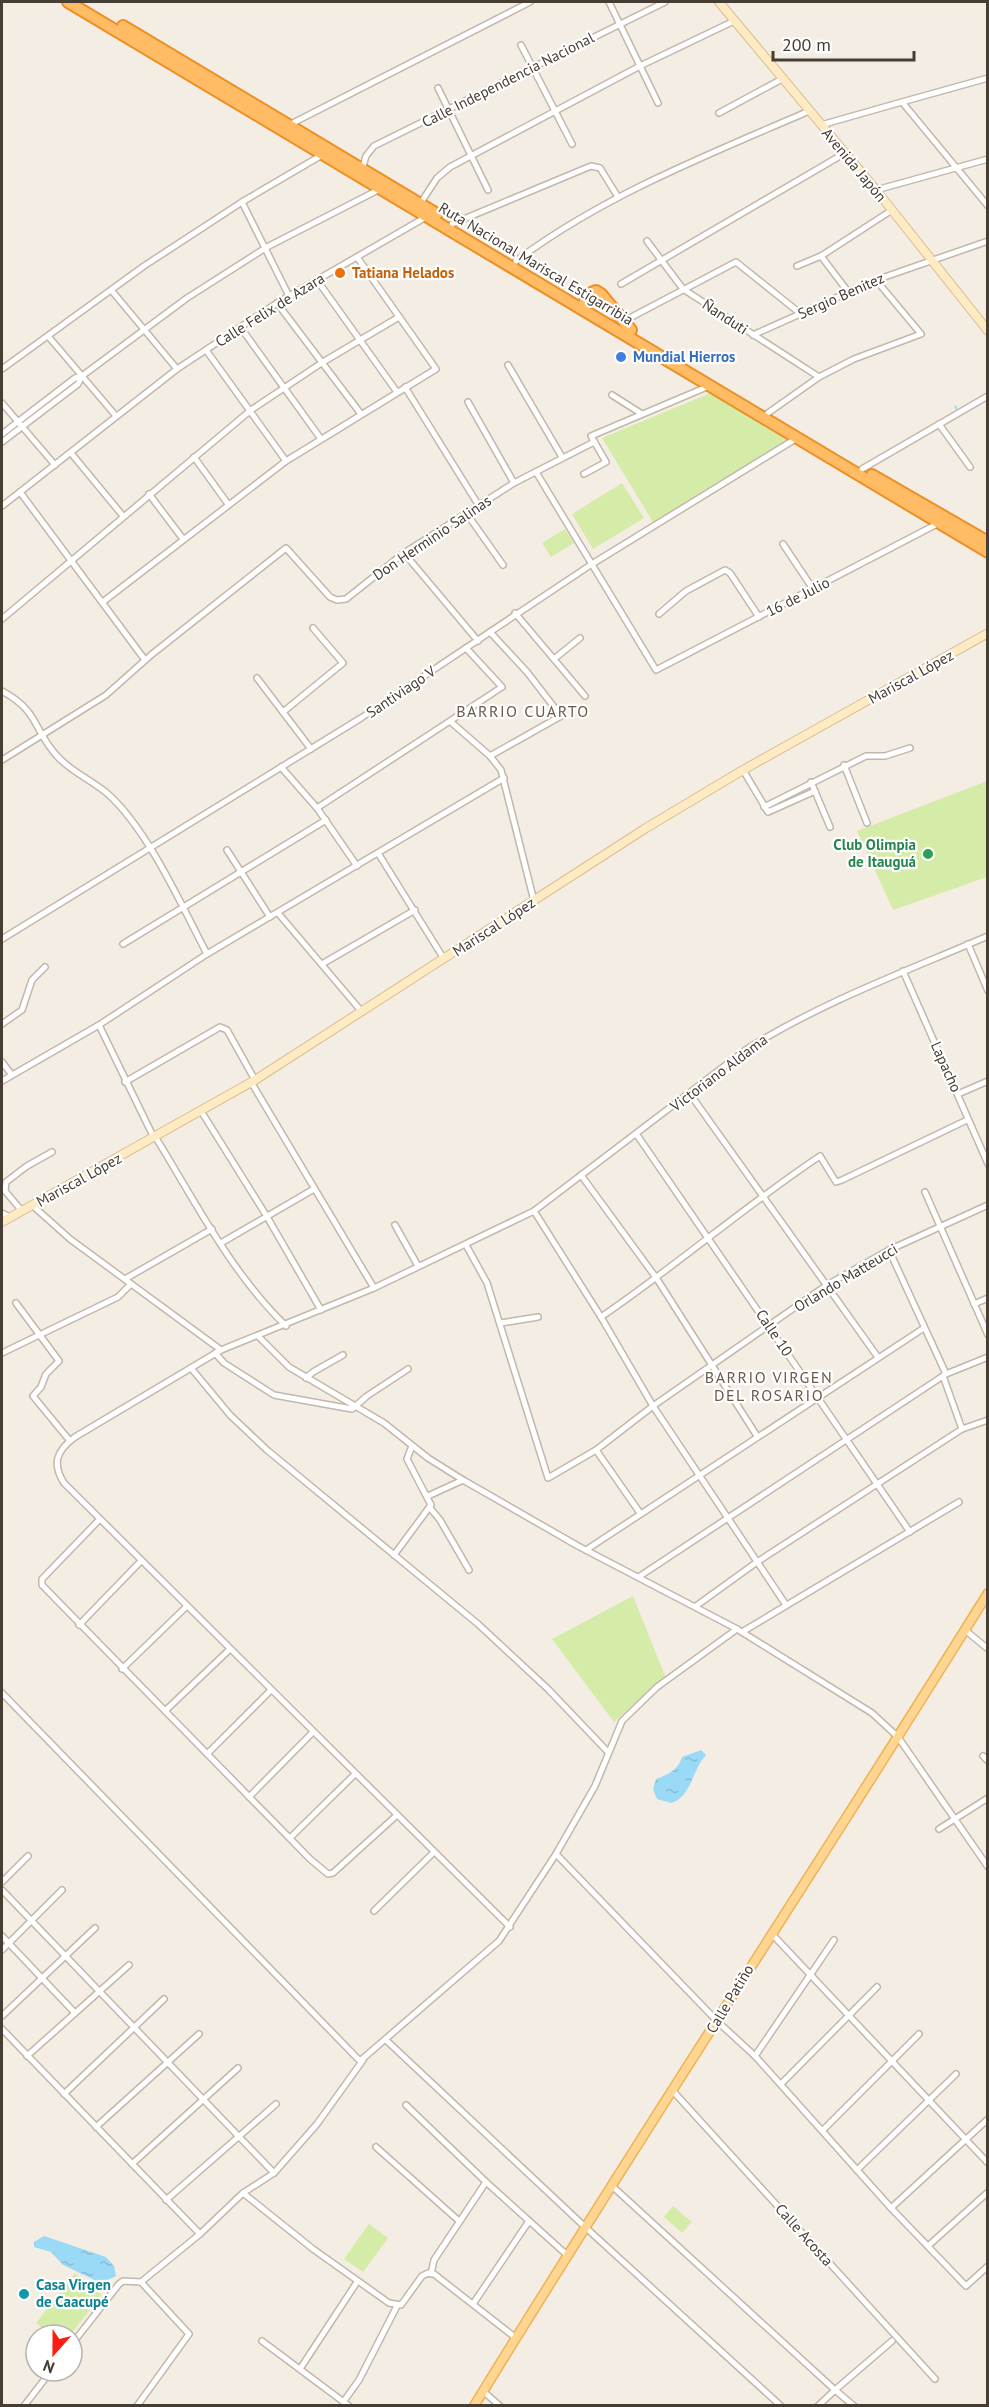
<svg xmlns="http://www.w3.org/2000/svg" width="989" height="2407" font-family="'PT Sans',sans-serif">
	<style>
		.garden { fill: #d4eca8 }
		.water { fill: url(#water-ripples) }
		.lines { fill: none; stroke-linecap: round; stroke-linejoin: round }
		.stream { stroke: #9adaf7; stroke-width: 1.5 }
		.street-casing { stroke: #c3b7a9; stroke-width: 8 }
		.secondary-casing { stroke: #d8be8f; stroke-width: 10 }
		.primary-casing { stroke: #efb257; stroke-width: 11 }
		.highway-casing { stroke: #ec9025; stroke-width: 14 }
		.street { stroke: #fff; stroke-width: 5 }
		.secondary { stroke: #ffebc3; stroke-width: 8 }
		.primary { stroke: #ffd592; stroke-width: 8 }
		.highway { stroke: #ffbc64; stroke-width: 10 }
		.food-dot { fill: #e8710a; stroke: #fff; stroke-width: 2 }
		.shop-dot { fill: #3f7fe0; stroke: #fff; stroke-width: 2 }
		.leisure-dot { fill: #2e9e5b; stroke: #fff; stroke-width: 2 }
		.culture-dot { fill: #0f9aa8; stroke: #fff; stroke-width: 2 }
		.labels { text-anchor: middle; stroke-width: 4.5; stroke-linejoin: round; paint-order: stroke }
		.street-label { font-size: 15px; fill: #463d33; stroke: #fff }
		.food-label { font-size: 15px; font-weight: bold; fill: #c56008; stroke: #fff; text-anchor: start }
		.shop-label { font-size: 15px; font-weight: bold; fill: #366cbe; stroke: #fff; text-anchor: start }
		.leisure-label { font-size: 15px; font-weight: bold; fill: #27864d; stroke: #fff; text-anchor: end }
		.culture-label { font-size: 15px; font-weight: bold; fill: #0d838f; stroke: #fff; text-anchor: start }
		.neighbourhood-label { font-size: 16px; letter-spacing: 1.5px; fill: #6a5a49; stroke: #fff }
	</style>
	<defs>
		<pattern id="water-ripples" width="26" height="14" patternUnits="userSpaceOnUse" patternTransform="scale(1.5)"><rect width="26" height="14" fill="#9adaf7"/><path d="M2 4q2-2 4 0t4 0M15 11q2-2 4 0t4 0" fill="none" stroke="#86bcd4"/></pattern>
	</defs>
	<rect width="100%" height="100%" fill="#f4ede4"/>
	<g class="garden">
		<polygon points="713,392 787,440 653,522 602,438"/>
		<polygon points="622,483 644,518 593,549 572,514"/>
		<polygon points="565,529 574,543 551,557 542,543"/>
		<polygon points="987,781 987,877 893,910 857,831"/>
		<polygon points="633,1596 665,1676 614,1722 552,1639"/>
		<polygon points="673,2206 692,2222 682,2233 664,2217"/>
		<polygon points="369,2224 388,2238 363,2272 344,2259"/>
		<polygon points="75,2273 102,2295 70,2335 51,2335 36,2323"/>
	</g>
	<g class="water">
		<path d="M 701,1750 L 706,1755 C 693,1768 691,1798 671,1803 L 657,1799 L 653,1789 L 656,1779 C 668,1775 679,1769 682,1757 Z"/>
		<polygon points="44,2236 106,2257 114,2266 116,2276 101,2283 63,2265 51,2252 34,2247 34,2242"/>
	</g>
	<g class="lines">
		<polyline class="stream" points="955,406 957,409"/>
		<defs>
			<g id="street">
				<polyline points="609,2 658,103"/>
				<polyline points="521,45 572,144"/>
				<polyline points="988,78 902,102 988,206"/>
				<polyline points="438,88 488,190"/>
				<polyline points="719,113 782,79"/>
				<polyline points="289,125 530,2"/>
				<polyline points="821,125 902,102"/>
				<polyline points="362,170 366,156 374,146 665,2"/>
				<polyline points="876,190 988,159"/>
				<polyline points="242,202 289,296"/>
				<polyline points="420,204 437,178 450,167 640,66 734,21"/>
				<polyline points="452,224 591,166 600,168 618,197"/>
				<polyline points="647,241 683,289 819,377"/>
				<polyline points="821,256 849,293"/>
				<path d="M 516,261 C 604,195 708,155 809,111"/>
				<polyline points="797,266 821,256 892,210"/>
				<polyline points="317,280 397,392"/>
				<polyline points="621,284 845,153"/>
				<polyline points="112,291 177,369"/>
				<polyline points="277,303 361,414"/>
				<polyline points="624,321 736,262 801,314"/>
				<polyline points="241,328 321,439"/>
				<polyline points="753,335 876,280 988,241"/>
				<polyline points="48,336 116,416"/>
				<polyline points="206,350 286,461"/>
				<polyline points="508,365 562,457"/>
				<polyline points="2,369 144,266 242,202 322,155"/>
				<polyline points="82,376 187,298 267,247 380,189"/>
				<polyline points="405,387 479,506"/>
				<polyline points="612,395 642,414"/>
				<polyline points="468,402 514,483"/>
				<polyline points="2,403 55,465"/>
				<polyline points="768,413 819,377 854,359 921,334 876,280"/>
				<polyline points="939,424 970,467"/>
				<polyline points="2,434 75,378 82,376 78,384 2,442"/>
				<polyline points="71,453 123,516"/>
				<polyline points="194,457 228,504"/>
				<polyline points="862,469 988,396"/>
				<polyline points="536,472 656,670 939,523"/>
				<polyline points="584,474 606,462 591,436 709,386"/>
				<polyline points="20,492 145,660"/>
				<polyline points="149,494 183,539"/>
				<polyline points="2,506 177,369 277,303 426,217"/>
				<polyline points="467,514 503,565"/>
				<polyline points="783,544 813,589"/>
				<polyline points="404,553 478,641"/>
				<polyline points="104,601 286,461 436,369 357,257"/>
				<polyline points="515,613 585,696"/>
				<polyline points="659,614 686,591 725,570 730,573 759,617"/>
				<polyline points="2,619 251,410 323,362 399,317"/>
				<polyline points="490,632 527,672 561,716 490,756"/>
				<polyline points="554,659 580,638"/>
				<polyline points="257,678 311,749"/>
				<path d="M 2,691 C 40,712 32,728 57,756 C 71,772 92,780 108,794 C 148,830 182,906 207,954"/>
				<polyline points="283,712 343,663 313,628"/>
				<polyline points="451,722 490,756 501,770 534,901"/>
				<polyline points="2,760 106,695 151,655 286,548 330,597 337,600 346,599 404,553 514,483 594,442"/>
				<polyline points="844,765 867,823"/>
				<polyline points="281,767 317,808 357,866"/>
				<polyline points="743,770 768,812 815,791"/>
				<polyline points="811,782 830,827"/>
				<polyline points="764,807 866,756 885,756 910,748"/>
				<polyline points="317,808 502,687 466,648"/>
				<polyline points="227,850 270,917"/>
				<polyline points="378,853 444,959"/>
				<polyline points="278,913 362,1012"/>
				<polyline points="2,939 361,718 592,564 797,438"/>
				<polyline points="123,944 326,820"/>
				<polyline points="968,944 988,991"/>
				<polyline points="322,964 415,910"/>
				<polyline points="903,971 988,1164"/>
				<polyline points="2,1024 22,1010 32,980 45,967"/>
				<polyline points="99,1025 154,1138"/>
				<polyline points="2,1062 12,1075"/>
				<polyline points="2,1081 99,1025 207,954 504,778"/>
				<polyline points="125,1082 220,1027 227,1030 255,1080"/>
				<polyline points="251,1082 374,1288"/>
				<polyline points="690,1094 877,1356"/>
				<polyline points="958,1094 988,1081"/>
				<polyline points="201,1111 266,1215 321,1310"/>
				<polyline points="637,1135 910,1532"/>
				<path d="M 156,1138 C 195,1201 231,1273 286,1326"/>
				<polyline points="581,1175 657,1279 757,1436"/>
				<polyline points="925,1192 988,1335"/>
				<polyline points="32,1205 70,1239 221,1350"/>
				<polyline points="22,1211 5,1191 6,1182 27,1166 52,1152"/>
				<polyline points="534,1211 601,1317 653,1406 786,1605"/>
				<polyline points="2,1213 10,1217"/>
				<polyline points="395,1225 418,1266"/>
				<polyline points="221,1243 314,1189"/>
				<polyline points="466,1245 487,1283 548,1478 596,1450 653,1406 827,1285 889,1250 988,1205"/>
				<polyline points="889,1250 946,1374 988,1357"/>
				<polyline points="125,1279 212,1229"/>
				<polyline points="16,1303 59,1361 46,1374 41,1387 33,1396 70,1441"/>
				<polyline points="974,1304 988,1298"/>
				<path d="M 601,1317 C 676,1266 745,1206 820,1156 L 836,1182 L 842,1180 L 967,1120"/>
				<polyline points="501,1323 538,1317"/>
				<polyline points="258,1336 289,1367 384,1423 428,1458 463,1480 578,1546 737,1629 872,1713 898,1737 988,1867"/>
				<polyline points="2,1353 118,1297 131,1284"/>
				<polyline points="215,1353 224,1363 274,1395 352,1409 367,1396 408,1369"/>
				<polyline points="191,1368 230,1415 267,1450 478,1624 548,1689 608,1752"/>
				<polyline points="943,1376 962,1429"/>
				<polyline points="306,1378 313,1372 343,1355"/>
				<polyline points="596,1450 640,1513"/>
				<polyline points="428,1496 463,1480"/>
				<polyline points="430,1508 440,1520 469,1570"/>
				<polyline points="100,1519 42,1579 42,1585 310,1859 328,1874 333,1873 397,1815"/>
				<polyline points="586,1550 924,1328"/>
				<polyline points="394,1555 431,1505 407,1459 412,1446"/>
				<polyline points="640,1576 946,1374"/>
				<polyline points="696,1606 757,1562 962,1429 988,1420"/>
				<polyline points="79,1625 141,1561"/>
				<polyline points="965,1630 988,1649"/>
				<polyline points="742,1632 959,1502"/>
				<polyline points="122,1669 187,1606"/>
				<polyline points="2,1693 360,2061 499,1941 556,1854 595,1786 622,1721 657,1687 737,1629"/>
				<polyline points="165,1711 230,1649"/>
				<polyline points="207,1754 271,1690"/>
				<polyline points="983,1756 988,1761"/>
				<polyline points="249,1797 313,1732"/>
				<polyline points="939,1829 988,1798"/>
				<polyline points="291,1837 355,1774"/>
				<polyline points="556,1854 717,2021 755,2056 891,2208 966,2286 988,2266"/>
				<polyline points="2,1882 28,1856"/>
				<polyline points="2,1890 274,2173"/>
				<polyline points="374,1911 434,1852"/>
				<path d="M 510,1927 L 64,1483 C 52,1464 56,1451 75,1437 L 221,1350 L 374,1288 L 534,1211 L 747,1049 C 822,1002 907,971 988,936"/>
				<polyline points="771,1933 988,2163"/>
				<polyline points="2,1936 75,2013"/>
				<polyline points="2,1950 62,1890"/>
				<polyline points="2,2016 95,1928"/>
				<polyline points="2,2029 200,2234"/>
				<polyline points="386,2040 584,2226 781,2406"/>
				<polyline points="27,2056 129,1965"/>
				<polyline points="755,2056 834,1940"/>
				<polyline points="781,2084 877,1987"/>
				<polyline points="672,2090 935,2379"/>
				<polyline points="64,2094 164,1999"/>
				<polyline points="406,2105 486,2182 567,2255"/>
				<polyline points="96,2127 199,2034"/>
				<polyline points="823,2130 919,2034"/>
				<polyline points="376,2147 459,2221"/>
				<polyline points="132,2164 238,2068"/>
				<polyline points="857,2170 956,2074"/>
				<polyline points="611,2185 835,2390 818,2406"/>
				<polyline points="243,2193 313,2249 389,2303 401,2305 422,2276 428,2273 434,2274 516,2338"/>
				<polyline points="166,2200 276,2104"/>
				<polyline points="891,2208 988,2119"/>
				<polyline points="928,2246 988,2192"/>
				<polyline points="431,2274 434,2260 486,2182"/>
				<polyline points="473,2304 529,2221"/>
				<polyline points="262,2341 349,2406"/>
				<polyline points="72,2344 119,2284 123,2281 141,2282 200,2234 243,2193 274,2173 317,2124 363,2060"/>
				<polyline points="300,2369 357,2282"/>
				<polyline points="483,2391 500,2406"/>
				<polyline points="344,2401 359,2380 397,2306"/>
				<polyline points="24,2406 51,2371"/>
				<polyline points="137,2406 189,2334 141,2282"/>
				<polyline points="854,2406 835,2390 892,2341"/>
			</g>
			<g id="secondary">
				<polyline points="719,2 876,190 988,331"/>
				<polyline points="2,1222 255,1080 646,828 743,770 988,633"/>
			</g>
			<path id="primary" d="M 474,2406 C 642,2132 819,1865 988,1593"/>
			<g id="highway">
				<polyline points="68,2 988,552"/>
				<polyline points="123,26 437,214"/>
				<polyline points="583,308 587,295 596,291 601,294 631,330"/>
				<polyline points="872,475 988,542"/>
			</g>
		</defs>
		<use href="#street" class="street-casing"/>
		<use href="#secondary" class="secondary-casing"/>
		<use href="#primary" class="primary-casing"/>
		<use href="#highway" class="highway-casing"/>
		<use href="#street" class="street"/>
		<use href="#secondary" class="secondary"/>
		<use href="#primary" class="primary"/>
		<use href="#highway" class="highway"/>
	</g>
	<circle class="food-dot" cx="340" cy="273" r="6"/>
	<circle class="shop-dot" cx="621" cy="357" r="6"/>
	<circle class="leisure-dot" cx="928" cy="854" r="6"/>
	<circle class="culture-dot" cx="24" cy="2294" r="6"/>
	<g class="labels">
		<g class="street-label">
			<text transform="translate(508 80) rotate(-27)" y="5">Calle Independencia Nacional</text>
			<text transform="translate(854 165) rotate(50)" y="5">Avenida Japón</text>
			<text transform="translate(536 264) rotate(31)" y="5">Ruta Nacional Mariscal Estigarribia</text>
			<text transform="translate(841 296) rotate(-24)" y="5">Sergio Benitez</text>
			<text transform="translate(270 310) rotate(-32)" y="5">Calle Felix de Azara</text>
			<text transform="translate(725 317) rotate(33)" y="5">Ñanduti</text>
			<text transform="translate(432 538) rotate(-34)" y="5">Don Herminio Salinas</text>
			<text transform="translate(798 597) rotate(-27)" y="5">16 de Julio</text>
			<text transform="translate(911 677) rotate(-29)" y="5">Mariscal López</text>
			<text transform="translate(401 692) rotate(-34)" y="5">Santiviago V</text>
			<text transform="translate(494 927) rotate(-33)" y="5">Mariscal López</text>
			<text transform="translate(946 1067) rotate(66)" y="5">Lapacho</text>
			<text transform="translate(719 1073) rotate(-37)" y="5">Victoriano Aldama</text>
			<text transform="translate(79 1180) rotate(-29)" y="5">Mariscal López</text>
			<text transform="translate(846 1278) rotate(-31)" y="5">Orlando Matteucci</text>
			<text transform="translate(774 1333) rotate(56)" y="5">Calle 10</text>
			<text transform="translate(730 1999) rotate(-59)" y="5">Calle Patiño</text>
			<text transform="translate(804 2235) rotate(48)" y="5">Calle Acosta</text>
		</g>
		<g class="food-label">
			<text x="352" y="278">Tatiana Helados</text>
		</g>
		<g class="shop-label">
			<text x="633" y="362">Mundial Hierros</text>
		</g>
		<g class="leisure-label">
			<text x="916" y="850">Club Olimpia<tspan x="916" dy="17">de Itauguá</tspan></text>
		</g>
		<g class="culture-label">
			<text x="36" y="2290">Casa Virgen<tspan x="36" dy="17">de Caacupé</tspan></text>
		</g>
		<g class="neighbourhood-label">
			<text x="523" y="717">BARRIO CUARTO</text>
			<text x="769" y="1383">BARRIO VIRGEN<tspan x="769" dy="18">DEL ROSARIO</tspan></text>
		</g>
	</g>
	<rect width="989" height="2407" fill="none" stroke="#463d33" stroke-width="6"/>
	<g transform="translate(54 2353) rotate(201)"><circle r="28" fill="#ffffff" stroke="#b5b1ad" stroke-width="1.5"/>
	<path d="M0-4.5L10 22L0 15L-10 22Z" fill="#ff1c10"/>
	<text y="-9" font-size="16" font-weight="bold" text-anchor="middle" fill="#463d33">N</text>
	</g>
	<path d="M773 51v9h141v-9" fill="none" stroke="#463d33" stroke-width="3"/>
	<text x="782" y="51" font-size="18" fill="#463d33" stroke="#ffffff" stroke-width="4.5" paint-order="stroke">200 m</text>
</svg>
